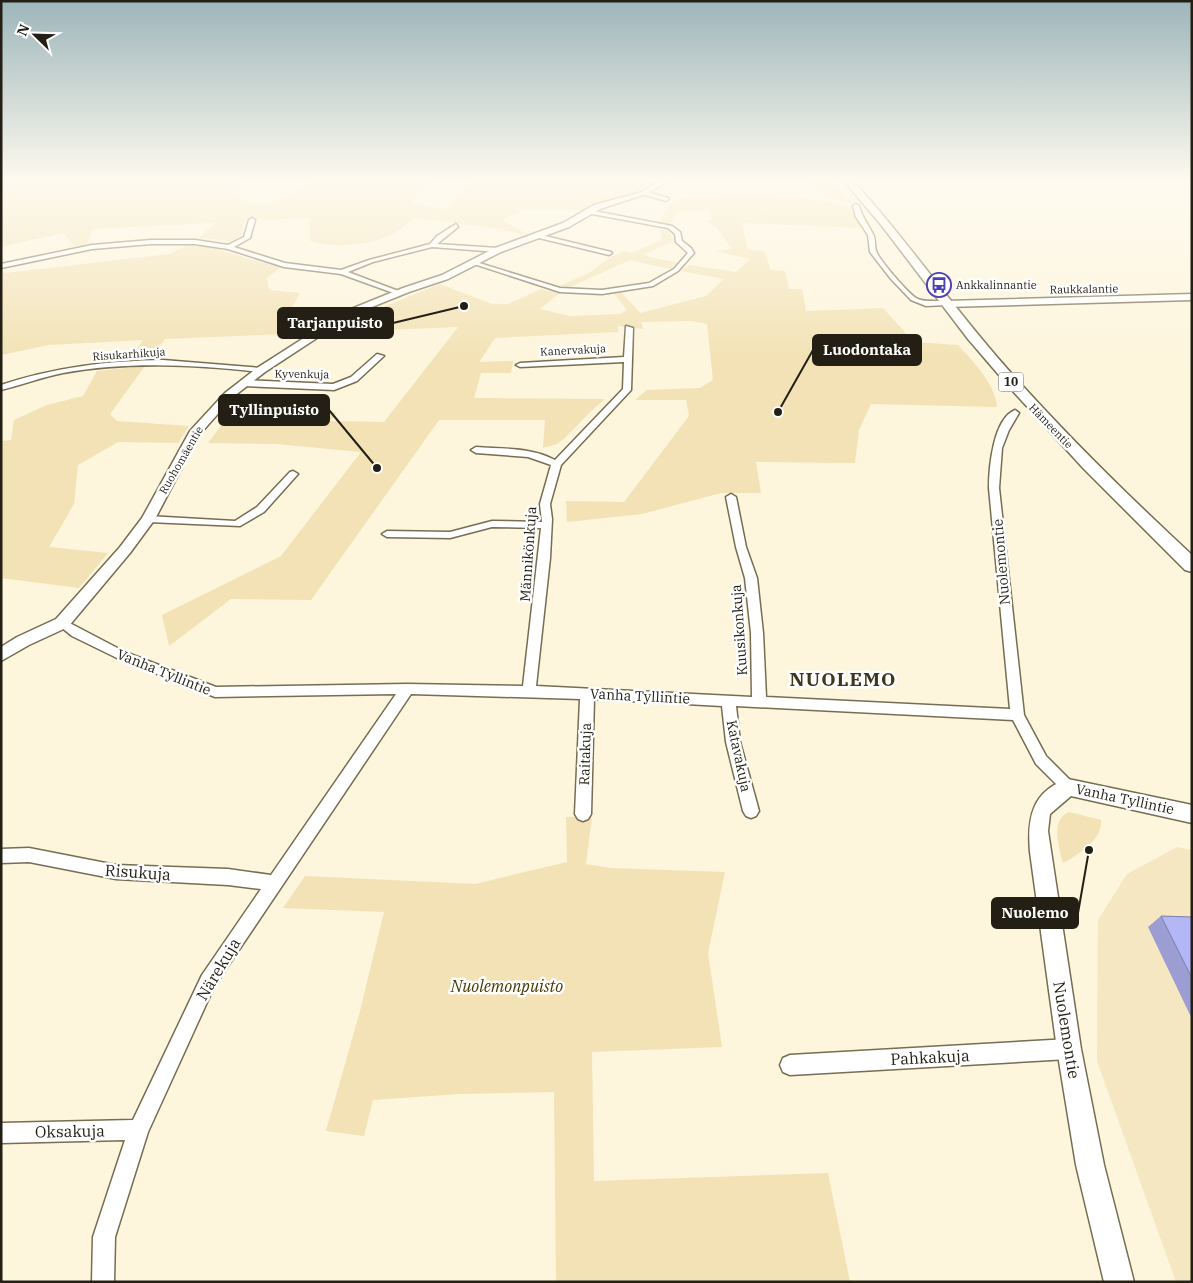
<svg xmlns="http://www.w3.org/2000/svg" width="1193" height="1283" font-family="'IBM Plex Serif',serif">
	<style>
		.built { fill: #f5e7c1 }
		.green { fill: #f2e2b5 }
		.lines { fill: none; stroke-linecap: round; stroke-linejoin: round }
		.minor-casing { stroke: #776d52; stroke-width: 3 }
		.tertiary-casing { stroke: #776d52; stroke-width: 3 }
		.trunk-casing { stroke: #776d52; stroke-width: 3 }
		.minor { fill: #fff; fill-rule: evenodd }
		.tertiary { fill: #fff; fill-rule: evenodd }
		.trunk { fill: #fff; fill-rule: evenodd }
		.wall { fill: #9b9dd3 }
		.building { fill: #b4b7f5; stroke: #7e80ac }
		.labels { text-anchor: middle; stroke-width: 5; stroke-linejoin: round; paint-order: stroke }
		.far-poi-label { font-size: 11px; fill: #231f14; stroke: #fff; text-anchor: start }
		.far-street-label { font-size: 11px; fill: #231f14; stroke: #fff }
		.shield { fill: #fff; stroke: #65625a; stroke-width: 1 }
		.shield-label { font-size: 12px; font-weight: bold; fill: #231f14 }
		.street-label { font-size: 14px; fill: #231f14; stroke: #fff }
		.near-street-label { font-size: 16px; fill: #231f14; stroke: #fff }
		.near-park-label { font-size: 16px; font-style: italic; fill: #463600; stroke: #fff }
		.district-label { font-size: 19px; font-weight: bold; letter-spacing: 1px; fill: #3f361c; stroke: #fff }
		.leader { fill: none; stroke: #231f14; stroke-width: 2 }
		.callout-dot { fill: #231f14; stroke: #fff; stroke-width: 2 }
		.callout { fill: #231f14; stroke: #231f14; stroke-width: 2 }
		.callout-label { font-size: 15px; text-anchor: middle; font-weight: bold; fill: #fff }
	</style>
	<rect width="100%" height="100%" fill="#fdf5dc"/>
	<polygon class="built" points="1177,847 1192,850 1192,1282 1176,1282 1097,1061 1098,920 1127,874"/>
	<g class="green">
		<path d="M 1,181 L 240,181 C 237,189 238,193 241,201 L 248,202 L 247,205 L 267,204 L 314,181 L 431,181 L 411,203 L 446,209 L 470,181 L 657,181 L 645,190 L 606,201 L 586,211 L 575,210 L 522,210 L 503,220 L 528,235 L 493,228 L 415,218 C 407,224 398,232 389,236 C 365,246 334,248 310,241 L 310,218 L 264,220 L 248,218 L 244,223 L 242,235 L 233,241 L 199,238 L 215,223 L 93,229 L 87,244 L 74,246 L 63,233 L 1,247 Z"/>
		<polygon points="808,181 830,181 852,202 850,203 822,196"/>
		<path d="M 744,193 L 790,195 L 845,205 L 851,209 L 861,228 L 742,223 L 748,250 L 764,251 L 771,270 L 785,271 L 789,289 L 802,289 L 806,311 L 883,308 L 914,342 L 958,345 C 974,362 995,384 997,407 L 871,404 L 859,430 L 855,463 L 756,462 L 761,493 L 721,493 L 642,514 L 567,522 L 566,501 L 624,502 L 689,416 L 686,400 L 635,400 L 647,390 L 700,388 L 713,380 L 707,324 L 692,321 L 641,322 L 643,329 L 618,326 L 618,332 L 495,338 L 479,362 L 513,361 L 511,373 L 481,373 L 474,398 L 605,399 L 591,411 L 565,438 L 557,444 L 543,448 L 545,420 L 439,420 L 311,600 L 231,599 L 169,646 L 162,615 L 281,556 L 361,452 L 276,444 L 208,443 L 226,419 L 313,421 L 322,410 L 337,413 L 330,421 L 384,422 L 458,327 L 338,332 L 378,309 L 440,284 L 492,304 L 508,304 L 541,289 L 560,293 L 540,309 L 570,316 L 620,314 L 627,310 L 614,294 L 622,293 L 640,313 L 706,296 L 724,279 L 680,271 L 689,265 L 736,272 L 750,259 L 715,251 L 732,249 L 716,227 L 707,222 L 712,218 L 709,211 L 676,211 L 670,226 L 659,223 C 662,218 666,208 671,203 C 680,195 730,194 744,193 Z"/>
		<polygon points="660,228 669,232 674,241 642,255 677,263 670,269 630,260 568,288 557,287 589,273 609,258 624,251 632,253 662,240"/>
		<path d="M 190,244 C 222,248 250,261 281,267 L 267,278 L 269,290 L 300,293 L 287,317 L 335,319 L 309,333 L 165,339 L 151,358 L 129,360 L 143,340 L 49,345 L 1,355 L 1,269 L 5,273 L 169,254 Z"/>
		<polygon points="145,366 110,414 117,421 189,426 178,443 118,442 78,465 74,504 49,547 108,553 79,588 1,578 1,441 11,440 14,420 47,405 83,396 97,371"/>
		<path d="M 1069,812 L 1101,820 C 1103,839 1079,855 1063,863 C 1059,847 1050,820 1069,812 Z"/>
		<polygon points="592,816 586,864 610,868 725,872 708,953 722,1047 592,1052 594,1181 828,1173 850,1282 556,1282 554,1092 460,1094 373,1100 364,1136 326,1131 360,1011 384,912 283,908 305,876 475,884 567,862 566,817"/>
	</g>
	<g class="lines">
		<defs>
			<g id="minor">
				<polygon points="644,191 668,198 669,199 666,201 642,194"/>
				<path d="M 856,204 L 859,206 C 862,217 868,224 873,234 C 876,239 874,247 877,253 C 882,263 907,292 916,298 C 926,304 940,298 950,304 L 948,305 L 926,306 L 911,300 L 891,279 L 870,252 L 868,235 L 856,217 L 853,206 Z"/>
				<polygon points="589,210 672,226 680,232 682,241 691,248 694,253 678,271 653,286 602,294 560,292 471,263 476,262 560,288 602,290 649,283 674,269 688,253 676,242 675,234 668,228 587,213"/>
				<polygon points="252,218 255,220 250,238 234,247 285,263 341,270 369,260 430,244 437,236 456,224 458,227 437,244 498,248 501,250 498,252 432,247 373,262 348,272 401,292 402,293 399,295 341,274 284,267 228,249 195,244 151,244 92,249 1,268 1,264 92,245 151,240 195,240 228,245 244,237 249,220"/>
				<polygon points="537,234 611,252 612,253 609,255 535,237"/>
				<path d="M 626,326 L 633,328 L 631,390 L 561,465 L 550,504 L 552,519 L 550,558 L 536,686 L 752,697 L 751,633 L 745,578 L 736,547 L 726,497 L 731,494 L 736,497 L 746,547 L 757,578 L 763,633 L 766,697 L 1010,709 L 989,488 C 989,468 993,419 1015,410 L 1019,413 L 1009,430 L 1002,448 L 999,488 L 1024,715 L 1046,756 L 1073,783 L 1075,787 L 1073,791 L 1068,793 L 1063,791 L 1036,764 L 1013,720 L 736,706 L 740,742 L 759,811 L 756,816 L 751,818 L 746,816 L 743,811 L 726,742 L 722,706 L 594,699 L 591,814 L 588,819 L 583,821 L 578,819 L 575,814 L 580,699 L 411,694 L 214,987 L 148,1132 L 115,1237 L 114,1282 L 92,1282 L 93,1237 L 125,1140 L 1,1143 L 1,1123 L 133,1120 L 202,975 L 261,889 L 228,885 L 116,879 L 29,862 L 1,863 L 1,849 L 29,848 L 116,865 L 228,869 L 271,875 L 396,694 L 215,697 L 117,658 L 72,636 L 56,623 L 62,619 L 125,652 L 216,687 L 407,684 L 523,686 L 541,528 L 492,527 L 450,538 L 387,537 L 382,534 L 387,531 L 450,532 L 492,521 L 542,522 L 540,504 L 551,465 L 528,457 L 476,453 L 471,450 L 476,447 C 502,449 531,447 555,460 L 623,389 L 624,362 L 520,367 L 516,365 L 520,363 L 624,357 Z"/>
				<polygon points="377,354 384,356 357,381 334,390 244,386 240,383 244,380 333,384 351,377"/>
				<path d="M 163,360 L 261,368 L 265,370 L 261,372 C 195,365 129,361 63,373 C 42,377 22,385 1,390 L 1,385 C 55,367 107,361 163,360 Z"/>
				<polygon points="293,471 298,474 264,512 240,526 148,522 143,519 148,516 235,521 257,507 290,472"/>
				<polygon points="1069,1039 1076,1042 1079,1049 1076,1056 1069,1059 790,1075 783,1072 780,1065 783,1058 790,1055"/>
			</g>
			<g id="tertiary">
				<polygon points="660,181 668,181 646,194 600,209 569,227 501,252 448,279 409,292 352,315 265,372 233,397 199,435 155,519 130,553 68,627 29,645 1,661 1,647 17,637 56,619 120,547 142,518 190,431 225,393 257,368 346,311 403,288 442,275 495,248 563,223 594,205 642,192"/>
				<polygon points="1192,294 1192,300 946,307 941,304 946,301"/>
				<path d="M 1068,779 L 1192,805 L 1192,823 L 1071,796 L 1050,814 L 1048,831 L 1081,1049 L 1104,1165 L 1134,1282 L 1104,1282 L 1076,1165 L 1057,1049 L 1030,852 C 1027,818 1032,791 1068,779 Z"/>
			</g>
			<path id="trunk" d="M 844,181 L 853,181 L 870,200 C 914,251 953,306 997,357 C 1058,427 1124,492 1192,555 L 1192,572 L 1185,570 L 1083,468 L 1010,388 L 968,339 L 882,226 Z"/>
		</defs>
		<use href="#minor" class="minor-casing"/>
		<use href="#tertiary" class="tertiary-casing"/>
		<use href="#trunk" class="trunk-casing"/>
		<use href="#minor" class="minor"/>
		<use href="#tertiary" class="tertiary"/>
		<use href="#trunk" class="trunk"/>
	</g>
	<polygon class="wall" points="1161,916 1192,917 1192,1019 1148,927"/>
	<polygon class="building" points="1161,916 1192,917 1192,978"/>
	<linearGradient id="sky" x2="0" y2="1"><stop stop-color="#9db5ba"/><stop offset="0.5" stop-color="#fefaef"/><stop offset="1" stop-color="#fefaef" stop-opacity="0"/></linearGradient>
	<rect width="1193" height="361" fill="url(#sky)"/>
	<defs>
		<symbol id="bus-ring" viewBox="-11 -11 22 22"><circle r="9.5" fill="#fff" stroke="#4c3eb5" stroke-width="1.5"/><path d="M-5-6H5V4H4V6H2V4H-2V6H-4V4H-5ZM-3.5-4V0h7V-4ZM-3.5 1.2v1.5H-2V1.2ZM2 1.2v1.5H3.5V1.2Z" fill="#4c3eb5"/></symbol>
	</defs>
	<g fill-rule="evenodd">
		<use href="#bus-ring" x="925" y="271" width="28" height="28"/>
	</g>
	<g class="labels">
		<g class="far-poi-label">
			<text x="956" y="289">Ankkalinnantie</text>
		</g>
		<g class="far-street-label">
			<text transform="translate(1084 289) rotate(-1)" y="4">Raukkalantie</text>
			<text transform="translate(573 350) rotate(-3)" y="4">Kanervakuja</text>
			<text transform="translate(129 354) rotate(-4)" y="4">Risukarhikuja</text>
			<text transform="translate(302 374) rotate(1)" y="4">Kyvenkuja</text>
			<text transform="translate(1051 426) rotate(46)" y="4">Hämeentie</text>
			<text transform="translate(181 460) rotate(-60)" y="4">Ruohomäentie</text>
		</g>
		<rect class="shield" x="998.5" y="372.5" width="25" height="19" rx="4"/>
		<g class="shield-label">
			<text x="1011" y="386">10</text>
		</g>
		<g class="street-label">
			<text transform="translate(528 554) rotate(-86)" y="5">Männikönkuja</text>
			<text transform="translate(1001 562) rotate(-95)" y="5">Nuolemontie</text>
			<text transform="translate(739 630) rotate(-94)" y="5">Kuusikonkuja</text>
			<text transform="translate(164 672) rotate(22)" y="5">Vanha Tyllintie</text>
			<text transform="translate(640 696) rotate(3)" y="5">Vanha Tyllintie</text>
			<text transform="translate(585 754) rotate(-88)" y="5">Raitakuja</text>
			<text transform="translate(739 756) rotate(78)" y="5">Katavakuja</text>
			<text transform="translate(1125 799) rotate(12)" y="5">Vanha Tyllintie</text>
		</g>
		<g class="near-street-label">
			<text transform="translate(138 872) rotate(4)" y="6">Risukuja</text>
			<text transform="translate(218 969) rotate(-59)" y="6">Närekuja</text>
			<text transform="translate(1067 1030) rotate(81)" y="6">Nuolemontie</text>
			<text transform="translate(930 1057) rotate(-3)" y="6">Pahkakuja</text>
			<text transform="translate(70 1131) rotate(-1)" y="6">Oksakuja</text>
		</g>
		<g class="near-park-label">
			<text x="507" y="992">Nuolemonpuisto</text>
		</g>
		<g class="district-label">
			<text x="843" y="686">NUOLEMO</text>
		</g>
	</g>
	<path class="leader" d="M464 306L393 323M778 412L813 350M377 468L329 410M1089 850L1078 913"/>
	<g class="callout-dot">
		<circle cx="464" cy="306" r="5"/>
		<circle cx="778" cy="412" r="5"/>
		<circle cx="377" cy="468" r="5"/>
		<circle cx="1089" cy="850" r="5"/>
	</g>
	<g class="callout">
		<rect x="278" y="308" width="115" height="30" rx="5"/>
		<rect x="813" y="335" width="108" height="30" rx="5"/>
		<rect x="219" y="395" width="110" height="30" rx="5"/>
		<rect x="992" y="898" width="86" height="30" rx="5"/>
	</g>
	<g class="callout-label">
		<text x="335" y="328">Tarjanpuisto</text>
		<text x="867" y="355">Luodontaka</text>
		<text x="274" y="415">Tyllinpuisto</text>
		<text x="1035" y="918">Nuolemo</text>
	</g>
	<rect width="1193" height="1283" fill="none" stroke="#231f14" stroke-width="5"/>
	<g transform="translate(35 35) rotate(293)" stroke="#ffffff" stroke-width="4" paint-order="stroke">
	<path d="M0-4L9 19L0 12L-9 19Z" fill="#231f14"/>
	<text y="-8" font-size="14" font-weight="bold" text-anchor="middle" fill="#231f14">N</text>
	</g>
</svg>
